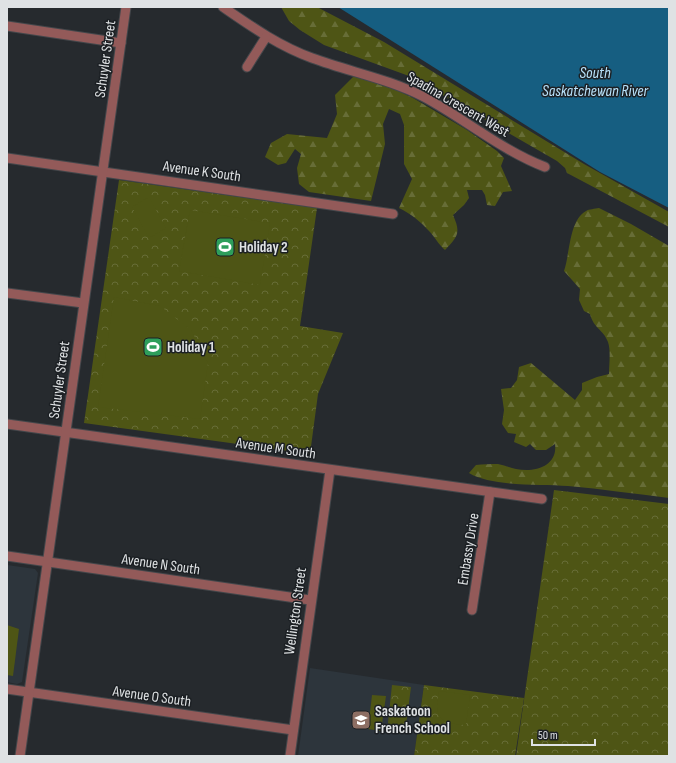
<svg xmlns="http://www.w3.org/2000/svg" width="676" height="763" font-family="'Sofia Sans Condensed',sans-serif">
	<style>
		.built { fill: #2d353c }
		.forest { fill: url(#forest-firs) }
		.park { fill: url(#park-crowns) }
		.pitch { fill: #4e5515 }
		.water { fill: #165e81 }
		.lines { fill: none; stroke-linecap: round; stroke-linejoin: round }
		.street-casing { stroke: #44474b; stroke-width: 11 }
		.street { stroke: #935a59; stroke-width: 9 }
		.labels { text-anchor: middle; stroke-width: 3; stroke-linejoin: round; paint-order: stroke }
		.street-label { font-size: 15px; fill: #dfe2e4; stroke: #1c2024 }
		.poi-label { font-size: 15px; font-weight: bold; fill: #dfe2e4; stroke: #1c2024; text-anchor: start }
		.water-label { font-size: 16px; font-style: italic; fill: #b8e2fb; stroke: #1c2024 }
	</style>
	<defs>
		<pattern id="forest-firs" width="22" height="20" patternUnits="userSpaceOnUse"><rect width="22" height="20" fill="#4e5515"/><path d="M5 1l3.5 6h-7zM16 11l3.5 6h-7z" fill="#676d37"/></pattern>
		<pattern id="park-crowns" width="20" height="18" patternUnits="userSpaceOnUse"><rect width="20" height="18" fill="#4e5515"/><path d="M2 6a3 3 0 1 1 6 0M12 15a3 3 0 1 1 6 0" fill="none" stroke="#676d37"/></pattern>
	</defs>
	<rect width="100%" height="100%" fill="#262a2e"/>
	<g class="built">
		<polygon points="7,565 35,569 38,573 22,682 17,684 7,682"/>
		<polygon points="310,668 424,685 414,756 298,756"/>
	</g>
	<g class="forest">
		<polygon points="281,7 317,7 384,42 584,164 669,212 669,227 567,173 565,168 557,161 409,76 324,45 300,30 289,21"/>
		<path d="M 354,76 L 390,87 L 413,98 L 467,130 L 497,151 L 504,158 L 501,166 L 512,191 L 503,192 L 495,206 L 487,205 L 485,195 L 482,190 L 467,190 L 469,198 L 464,205 L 453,215 C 461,233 458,236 445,250 C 438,244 435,237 429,231 C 420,221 411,214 399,208 L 412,179 L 404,164 L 404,125 L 400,114 L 389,109 L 383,124 L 385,144 L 371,201 L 309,192 L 299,184 L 297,168 L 301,154 L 295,149 L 286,163 L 278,165 L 265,157 L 271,143 L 287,134 L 327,138 L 337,114 L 335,95 Z"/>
		<path d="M 599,208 L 631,224 L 669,246 L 669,498 C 636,494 602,489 568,486 C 541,484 492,487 469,473 L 476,465 C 483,464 490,464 498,464 C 504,465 510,468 516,469 C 535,473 558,466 555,444 L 546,450 L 536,450 L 530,444 L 526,447 L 514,442 L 516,434 L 508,433 L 502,424 L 504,410 L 501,389 L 511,388 L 517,380 L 519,367 L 531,363 L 575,400 L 582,390 L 582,383 L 597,377 L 609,374 C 609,365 611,351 608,342 C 603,329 594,329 590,314 L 584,311 L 579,300 L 580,289 L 564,271 C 570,254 569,220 586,211 C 589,209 595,209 599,208 Z"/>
	</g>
	<g class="park">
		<polygon points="119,180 317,208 300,326 343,333 318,394 310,454 84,423"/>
		<polygon points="554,490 669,504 669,756 516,756"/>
		<polygon points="392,685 411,687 406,725 403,725 402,734 387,732"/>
		<polygon points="424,685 524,698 515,756 414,756"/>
	</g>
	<g class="pitch">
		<polygon points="149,197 166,228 149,238 132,207"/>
		<polygon points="190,210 270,223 260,285 179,271"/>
		<polygon points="114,297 160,306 191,330 208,363 200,419 98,407"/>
		<polygon points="7,625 19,629 13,676 7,675"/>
		<path d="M 439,691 L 470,695 L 466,725 C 440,724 433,717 439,691 Z"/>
		<polygon points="372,695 386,696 381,731 368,729"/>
	</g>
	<polygon class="water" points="338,7 669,7 669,208 600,172"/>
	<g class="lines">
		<defs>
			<g id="street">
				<path d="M 223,7 C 252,27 279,46 312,58 C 350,72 389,79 424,97 C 465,119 501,150 545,167"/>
				<polyline points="7,26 121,43"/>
				<polyline points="247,67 266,37"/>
				<polyline points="7,158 393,214"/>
				<polyline points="7,293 83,303"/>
				<polyline points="7,424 542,499"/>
				<polyline points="7,556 310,600"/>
				<polyline points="472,610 490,492"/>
				<polyline points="7,689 293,730"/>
				<polyline points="20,756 126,7"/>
				<polyline points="290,756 330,470"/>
			</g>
		</defs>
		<use href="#street" class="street-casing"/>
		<use href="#street" class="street"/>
	</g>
	<defs>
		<symbol id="stadium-square" viewBox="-11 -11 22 22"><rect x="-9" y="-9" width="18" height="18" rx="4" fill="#2e9e5b" stroke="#1c2024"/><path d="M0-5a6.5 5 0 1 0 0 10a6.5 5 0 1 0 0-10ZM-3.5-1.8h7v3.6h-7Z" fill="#fff"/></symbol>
		<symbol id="school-square" viewBox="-11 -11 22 22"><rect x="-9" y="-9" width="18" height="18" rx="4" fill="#8d6e63" stroke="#1c2024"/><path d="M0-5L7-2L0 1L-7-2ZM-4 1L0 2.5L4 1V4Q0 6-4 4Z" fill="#fff"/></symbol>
	</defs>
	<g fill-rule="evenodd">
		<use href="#stadium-square" x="214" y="236" width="22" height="22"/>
		<use href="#stadium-square" x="142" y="336" width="22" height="22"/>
		<use href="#school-square" x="350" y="709" width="22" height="22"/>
	</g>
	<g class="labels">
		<g class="street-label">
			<text transform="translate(105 59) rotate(-82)" y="5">Schuyler Street</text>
			<text transform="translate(458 104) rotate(30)" y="5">Spadina Crescent West</text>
			<text transform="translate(202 171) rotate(8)" y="5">Avenue K South</text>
			<text transform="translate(59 380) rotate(-82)" y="5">Schuyler Street</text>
			<text transform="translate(276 448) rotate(8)" y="5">Avenue M South</text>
			<text transform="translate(468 549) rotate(-81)" y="5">Embassy Drive</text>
			<text transform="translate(161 564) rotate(8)" y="5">Avenue N South</text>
			<text transform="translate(295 611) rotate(-82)" y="5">Wellington Street</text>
			<text transform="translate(152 696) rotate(8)" y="5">Avenue O South</text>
		</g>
		<g class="poi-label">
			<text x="239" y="252">Holiday 2</text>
			<text x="167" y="352">Holiday 1</text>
			<text x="375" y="716">Saskatoon<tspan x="375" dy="17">French School</tspan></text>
		</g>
		<g class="water-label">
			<text x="595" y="78">South<tspan x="595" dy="18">Saskatchewan River</tspan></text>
		</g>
	</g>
	<rect width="676" height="763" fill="none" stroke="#dfe2e4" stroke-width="16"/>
	<path d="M532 739v6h63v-6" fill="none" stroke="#dfe2e4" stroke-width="2"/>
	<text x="538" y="739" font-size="12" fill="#dfe2e4" stroke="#1c2024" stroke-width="3" paint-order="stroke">50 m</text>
</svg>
